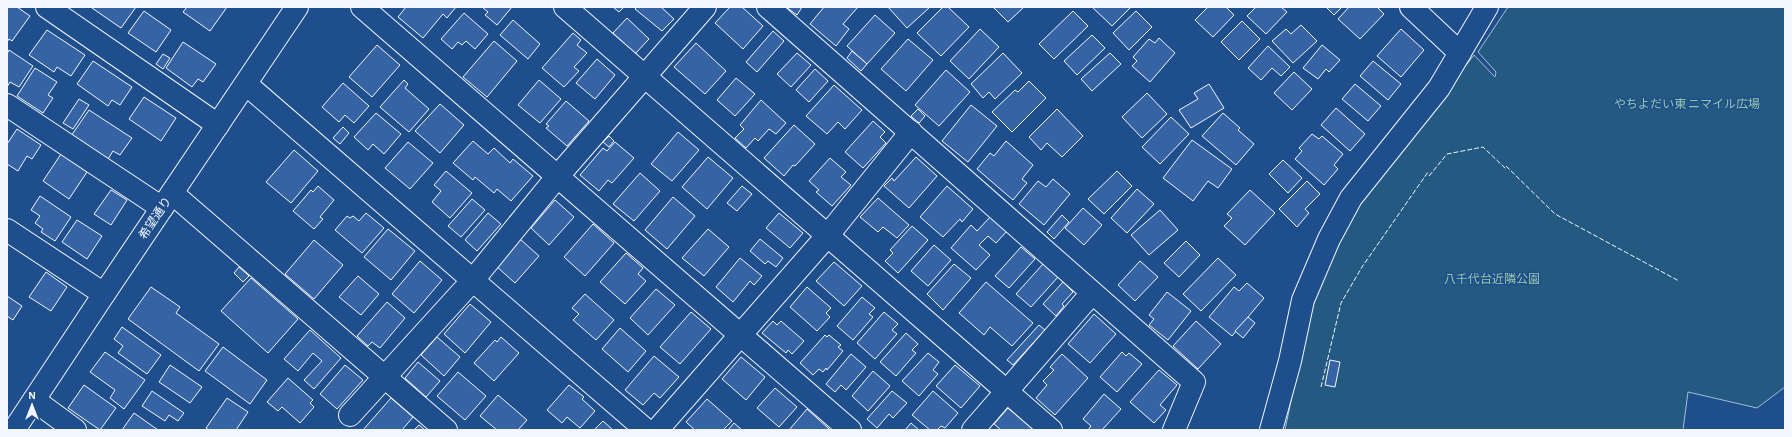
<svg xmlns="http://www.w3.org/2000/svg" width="1792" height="437" font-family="'Alegreya Sans','Noto Sans JP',sans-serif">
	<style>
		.green { fill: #245a82; stroke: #a8bbd7 }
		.building { fill: #3563a3; stroke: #f2f6ff }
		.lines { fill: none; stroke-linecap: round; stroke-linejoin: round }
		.minor-casing { stroke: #f2f6ff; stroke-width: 24 }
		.tertiary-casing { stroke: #f2f6ff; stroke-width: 24 }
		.minor { stroke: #1f4e8c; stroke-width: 22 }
		.tertiary { stroke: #1f4e8c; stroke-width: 22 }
		.fence { stroke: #f2f6ff; stroke-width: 1; stroke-dasharray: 5 2; stroke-linecap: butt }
		.labels { text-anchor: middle; stroke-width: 3; stroke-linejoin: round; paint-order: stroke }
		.park-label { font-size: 12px; fill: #97c8a6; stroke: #1f4e8c }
		.street-label { font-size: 12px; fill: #f2f6ff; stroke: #1f4e8c }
	</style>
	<rect width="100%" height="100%" fill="#1f4e8c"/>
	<polygon class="green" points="1508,7 1785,7 1785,387 1757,408 1688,392 1683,430 1285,430 1312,299 1334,245 1374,183 1474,55 1495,77 1496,72 1478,52"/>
	<g class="building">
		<polygon points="7,7 17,7 30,16 12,41 9,39 7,42"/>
		<polygon points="93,7 136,7 121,28 92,8"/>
		<polygon points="187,7 227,7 210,31 183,12"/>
		<polygon points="406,7 456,7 447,18 443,14 423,38 398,17"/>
		<polygon points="482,7 512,7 497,25 485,15 488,12"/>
		<polygon points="613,7 624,7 619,12"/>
		<polygon points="637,7 661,7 674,19 662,31 635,9"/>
		<polygon points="730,7 742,7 763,26 743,49 715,23"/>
		<polygon points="786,7 802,7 797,15"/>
		<polygon points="824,7 858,7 843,24 849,29 836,46 810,24"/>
		<polygon points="888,7 930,7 907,28"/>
		<polygon points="943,7 948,7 969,27 941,56 917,33"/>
		<polygon points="993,7 1024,7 1008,22"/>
		<polygon points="1092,7 1131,7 1112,26"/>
		<polygon points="1208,7 1226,7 1234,15 1213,37 1195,20"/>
		<polygon points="1256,7 1281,7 1287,12 1266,34 1247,16"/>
		<polygon points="1326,7 1342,7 1334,15"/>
		<polygon points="1349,7 1377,7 1384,14 1360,39 1338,19"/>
		<polygon points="144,11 171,30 156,52 128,33"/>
		<polygon points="1073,11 1088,26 1054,59 1039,44"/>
		<polygon points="1136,11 1152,27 1129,50 1113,33"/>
		<polygon points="464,13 488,34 475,49 466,41 462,45 458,42 452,49 441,39"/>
		<polygon points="875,15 895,33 867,64 847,46"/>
		<polygon points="627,18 649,39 635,54 613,33"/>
		<polygon points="513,20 540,44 528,59 500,35"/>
		<polygon points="1242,21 1260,39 1239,60 1221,42"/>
		<polygon points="1301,25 1317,41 1293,63 1272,41 1286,29 1291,34"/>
		<polygon points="980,29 999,47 969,79 950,61"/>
		<polygon points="1401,29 1424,50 1401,77 1377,56"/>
		<polygon points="47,30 85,55 71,76 57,67 54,72 29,55"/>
		<polygon points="773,31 784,41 757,72 746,62"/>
		<polygon points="573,33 581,40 577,45 587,53 574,67 579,71 564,87 542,68"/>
		<polygon points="1092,35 1105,48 1077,75 1064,61"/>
		<polygon points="1159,38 1175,53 1150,82 1132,66 1137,61 1133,57 1149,39 1155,43"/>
		<polygon points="908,39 933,60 906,91 881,69"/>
		<polygon points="494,41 517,61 487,97 463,77"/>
		<polygon points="183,42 216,64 203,82 198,79 192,87 166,68"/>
		<polygon points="696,43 726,71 705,94 674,67"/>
		<polygon points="377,45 400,65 372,97 349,77"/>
		<polygon points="1322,45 1340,60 1329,72 1326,69 1318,79 1303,68"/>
		<polygon points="1268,46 1290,67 1281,76 1272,68 1261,80 1248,68"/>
		<polygon points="9,50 33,66 19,87 10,82 7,87 7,54"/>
		<polygon points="852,51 867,64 861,71 847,58"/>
		<polygon points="797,53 811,65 791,87 777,74"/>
		<polygon points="1003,53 1022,73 995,99 989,92 983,98 971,84"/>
		<polygon points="1110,53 1121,64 1092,91 1081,79"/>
		<polygon points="163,54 170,58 163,69 156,64"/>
		<polygon points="597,59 615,75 595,99 576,83"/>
		<polygon points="93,61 132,87 120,105 112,100 108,106 77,84"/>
		<polygon points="1373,61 1401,84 1388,100 1360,76"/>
		<polygon points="35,68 57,82 48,95 53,98 43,113 17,96"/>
		<polygon points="815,69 828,81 809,102 796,90"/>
		<polygon points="946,70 970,92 939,126 915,105"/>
		<polygon points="1294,72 1312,89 1292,110 1274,93"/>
		<polygon points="736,78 755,94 735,116 717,100"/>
		<polygon points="404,80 408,84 405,88 429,109 409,132 380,107"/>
		<polygon points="539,80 561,99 540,123 518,105"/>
		<polygon points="1029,81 1046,98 1012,132 992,112 1015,90 1018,92"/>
		<polygon points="343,83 369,106 354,123 345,115 339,122 322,107"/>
		<polygon points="1209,84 1224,108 1191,128 1179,110 1198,99 1194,93"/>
		<polygon points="1355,84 1381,106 1368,121 1342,99"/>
		<polygon points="834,85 862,110 845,129 838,122 827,134 806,116"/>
		<polygon points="1147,93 1167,114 1142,138 1122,117"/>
		<polygon points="144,97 176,118 161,141 129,119"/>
		<polygon points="79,99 89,105 73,129 63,123"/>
		<polygon points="761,100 786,123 776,134 769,129 758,141 755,138 746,148 735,138 744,129 740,125"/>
		<polygon points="566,101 589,121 567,146 546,128 549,126 546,124"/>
		<polygon points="440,104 464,125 440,153 415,131"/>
		<polygon points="971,105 997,126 968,162 942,141"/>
		<polygon points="1336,108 1365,134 1350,151 1321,125"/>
		<polygon points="918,109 925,116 919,123 911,116"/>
		<polygon points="1057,109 1083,136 1062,157 1047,143 1041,150 1029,137"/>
		<polygon points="89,110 132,138 120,155 113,151 108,159 71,136"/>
		<polygon points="376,113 401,134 384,154 373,144 368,150 354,137"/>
		<polygon points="1223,113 1240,128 1238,130 1254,144 1236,165 1202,136"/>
		<polygon points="1171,117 1189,134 1160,164 1142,147"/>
		<polygon points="873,121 885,132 880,137 886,143 863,168 845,152"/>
		<polygon points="794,125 815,144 795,166 793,165 784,176 764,158"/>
		<polygon points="343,127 349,133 340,144 333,138"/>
		<polygon points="17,129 41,145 32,159 27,156 18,171 7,164 7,144"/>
		<polygon points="678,132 699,150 672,181 651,164"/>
		<polygon points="1312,134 1319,139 1322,136 1343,154 1334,165 1338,169 1324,185 1295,159 1302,151 1299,148"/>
		<polygon points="609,136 614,141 609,147 603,142"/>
		<polygon points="1192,140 1232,169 1218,188 1208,181 1193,201 1163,178"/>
		<polygon points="473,141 488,154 494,148 510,163 513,159 533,176 511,201 497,189 494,193 475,177 473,180 453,163"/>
		<polygon points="1006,141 1033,165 1022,179 1027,183 1013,200 977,169 990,153 994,156"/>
		<polygon points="408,142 433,163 410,189 385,168"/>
		<polygon points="615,142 634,158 612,183 608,180 599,191 580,175 603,148 607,151"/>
		<polygon points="294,150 318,171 291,203 266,182"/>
		<polygon points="61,154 87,172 69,199 43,181"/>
		<polygon points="708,157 733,178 707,209 682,187"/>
		<polygon points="916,157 937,176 909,208 884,186 892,178 894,181"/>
		<polygon points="830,158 846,172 841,177 851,185 832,206 816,192 819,190 809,181"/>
		<polygon points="1283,160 1302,178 1288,193 1269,174"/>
		<polygon points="446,171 472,193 450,218 432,202 441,191 434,185"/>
		<polygon points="1117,171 1132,186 1104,214 1088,199"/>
		<polygon points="640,173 660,191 634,221 613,204"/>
		<polygon points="1053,179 1070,194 1044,225 1019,204 1038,181 1046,187"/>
		<polygon points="1307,181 1320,194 1305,209 1309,213 1297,227 1279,209"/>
		<polygon points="318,186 334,200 320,217 323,219 314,229 293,211 311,190 313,192"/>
		<polygon points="742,186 752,194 737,211 727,203"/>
		<polygon points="947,186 973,209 962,222 960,219 943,237 920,217"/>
		<polygon points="1137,189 1154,204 1127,233 1111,218"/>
		<polygon points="111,190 127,200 111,225 94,214"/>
		<polygon points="1250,190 1275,213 1245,245 1224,226 1232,218 1227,214"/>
		<polygon points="40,196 71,217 55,241 41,232 43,229 35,223 40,216 31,210"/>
		<polygon points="673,197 695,216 667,249 645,230"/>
		<polygon points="878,198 909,225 897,238 883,227 878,232 860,217"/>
		<polygon points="472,199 485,210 461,237 448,226"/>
		<polygon points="555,200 574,217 549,245 531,228"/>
		<polygon points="1083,208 1102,225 1084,245 1065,228"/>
		<polygon points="1160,210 1178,230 1149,255 1131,235"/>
		<polygon points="366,213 384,228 362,253 335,230 347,216 350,218 353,216 359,221"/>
		<polygon points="488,213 501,224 477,251 465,240"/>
		<polygon points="779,213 803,233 790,248 766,228"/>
		<polygon points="1062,215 1069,222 1054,239 1047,232"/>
		<polygon points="991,216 1007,231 996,243 988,236 979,245 990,255 976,270 951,248 971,225 977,231"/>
		<polygon points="77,220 102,236 87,259 62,242"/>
		<polygon points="593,224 614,243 585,276 564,257"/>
		<polygon points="912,226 928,240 898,273 885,261 893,253 890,250"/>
		<polygon points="388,229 415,251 391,280 364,257"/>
		<polygon points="708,229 729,247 704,276 682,258"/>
		<polygon points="520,239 539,256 515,283 496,266"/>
		<polygon points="760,239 783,258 776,267 768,261 765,264 750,251"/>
		<polygon points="314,240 343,265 314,299 285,274"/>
		<polygon points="1186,241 1200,255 1179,277 1164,263"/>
		<polygon points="934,245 951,260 928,286 911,271"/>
		<polygon points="1021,247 1035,259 1009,288 995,276"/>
		<polygon points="626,253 643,268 638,274 646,281 625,304 600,282"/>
		<polygon points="740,258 762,276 754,285 750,281 733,302 716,287"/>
		<polygon points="1218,258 1236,275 1201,311 1183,294"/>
		<polygon points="420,261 442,280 414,313 392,294"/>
		<polygon points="1140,261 1158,277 1135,301 1118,285"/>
		<polygon points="834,262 862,286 844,306 816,281"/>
		<polygon points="954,264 971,278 943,310 927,294"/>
		<polygon points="1043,264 1058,277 1031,307 1016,294"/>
		<polygon points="239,267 249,276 243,282 234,273"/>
		<polygon points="46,272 67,287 51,311 29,297"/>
		<polygon points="358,276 379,294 361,315 339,297"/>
		<polygon points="251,278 298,319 268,353 221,311"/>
		<polygon points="986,282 1033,323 1012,346 990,327 984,335 959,313"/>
		<polygon points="1063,282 1073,292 1062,304 1064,306 1056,316 1043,304"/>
		<polygon points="1247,283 1264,298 1232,336 1209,317 1234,287 1239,291"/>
		<polygon points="151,287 180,307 176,313 219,344 199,371 128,319"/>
		<polygon points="807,287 831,308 826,313 830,317 817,331 790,307"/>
		<polygon points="656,289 675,305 648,335 630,318"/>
		<polygon points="1167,292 1191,311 1168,340 1149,325 1154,319 1149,315"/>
		<polygon points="585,294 614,320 596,340 573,320 579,314 572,308"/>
		<polygon points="7,296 22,306 13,320 7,316"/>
		<polygon points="862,297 875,308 869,314 873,317 853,340 837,326"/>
		<polygon points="387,302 405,318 380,348 372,342 368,346 357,336"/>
		<polygon points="470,304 491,322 465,353 444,334"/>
		<polygon points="691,312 711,329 680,364 660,347"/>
		<polygon points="884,312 898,324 892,330 897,334 875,359 857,343"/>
		<polygon points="1094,314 1116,334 1090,363 1068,344"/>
		<polygon points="1248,317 1255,323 1243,338 1235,331"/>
		<polygon points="773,321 777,325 781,321 804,341 792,354 788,350 786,353 762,333"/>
		<polygon points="1196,321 1221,344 1198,369 1173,346"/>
		<polygon points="1039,325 1045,330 1013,365 1007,360"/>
		<polygon points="122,327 161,355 147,374 118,353 123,346 114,339"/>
		<polygon points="620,328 646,351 628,372 602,349"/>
		<polygon points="310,330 341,358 314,389 304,380 322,361 313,353 298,371 284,359"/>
		<polygon points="906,333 918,344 912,350 916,353 896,376 880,362"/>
		<polygon points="825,335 827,337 829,335 841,345 838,347 843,351 827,370 826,368 823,372 819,369 813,375 800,363"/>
		<polygon points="437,337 460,357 444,376 421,355"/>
		<polygon points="501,337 519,353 494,381 474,363 495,340 497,342"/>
		<polygon points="223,347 267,380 250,404 205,371"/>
		<polygon points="105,352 145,380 124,409 110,398 115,390 90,372"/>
		<polygon points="1122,352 1126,356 1129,353 1142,364 1117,392 1100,377"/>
		<polygon points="928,353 939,362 933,370 938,374 919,396 902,381"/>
		<polygon points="851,354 866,367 846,390 841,385 835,392 826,384"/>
		<polygon points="1062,354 1088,378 1055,415 1036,398 1047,385 1043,381 1054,370 1050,367"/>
		<polygon points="654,356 679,377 660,398 654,393 643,405 625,390"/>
		<polygon points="741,357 765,377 746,400 722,379"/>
		<polygon points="1330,360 1340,362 1335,387 1325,385"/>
		<polygon points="418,362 440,381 426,397 405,378"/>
		<polygon points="170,365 202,387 190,403 159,382"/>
		<polygon points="345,365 363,380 337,409 320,394"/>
		<polygon points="955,365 980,386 961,408 936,386"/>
		<polygon points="1159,370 1177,385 1160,405 1166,410 1154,423 1130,402"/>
		<polygon points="873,371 890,386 868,411 852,396"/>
		<polygon points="458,372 486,396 465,420 437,396"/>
		<polygon points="288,378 313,400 310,403 314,407 300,423 282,407 278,411 267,402"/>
		<polygon points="84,385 116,408 100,430 68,408"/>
		<polygon points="569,385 584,397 582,399 595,411 580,428 567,417 562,423 547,410"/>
		<polygon points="775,388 797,407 779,427 757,408"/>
		<polygon points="152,391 184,413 178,421 169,415 165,421 142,406"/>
		<polygon points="892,391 907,403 893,418 889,414 877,428 867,419"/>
		<polygon points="933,391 958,413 945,428 941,426 937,430 930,430 912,415"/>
		<polygon points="1104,394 1121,409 1102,430 1088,430 1091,426 1083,419"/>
		<polygon points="498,395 527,420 518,430 497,430 480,416"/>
		<polygon points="227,398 248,412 236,430 209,430 206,428"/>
		<polygon points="391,398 413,417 402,430 363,430"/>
		<polygon points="707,399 732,421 723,430 695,430 686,422"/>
		<polygon points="1008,408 1035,430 1001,430 994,424"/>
		<polygon points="807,409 829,429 828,430 789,430"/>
		<polygon points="134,413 158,430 122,430"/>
		<polygon points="603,421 613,430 594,430"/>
		<polygon points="734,423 742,430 728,430"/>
		<polygon points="911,423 919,430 905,430"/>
		<polygon points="419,425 425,430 414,430"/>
	</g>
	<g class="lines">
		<defs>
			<g id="minor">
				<polyline points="47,7 218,125"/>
				<polyline points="362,7 850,430"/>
				<polyline points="565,7 1051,430"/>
				<polyline points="768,7 1194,382 1174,430"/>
				<polyline points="1411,7 1460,53"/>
				<polyline points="246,84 646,430"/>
				<polyline points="7,105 162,208"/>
				<polyline points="172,193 446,430"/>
				<polyline points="7,230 104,294"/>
				<polyline points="34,400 75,430"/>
				<polyline points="350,415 473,280 557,177 705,7"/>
				<polyline points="657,430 828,235 911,132"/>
				<polyline points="973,430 1092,293"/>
				<polyline points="1271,430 1290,361 1303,300 1329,239 1351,198 1439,88 1487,7"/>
			</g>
			<polyline id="tertiary" points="14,430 104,294 297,7"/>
		</defs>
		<use href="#minor" class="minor-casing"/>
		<use href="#tertiary" class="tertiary-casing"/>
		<use href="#minor" class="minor"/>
		<use href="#tertiary" class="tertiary"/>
		<g class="fence">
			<polyline points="1506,166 1555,214 1679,281"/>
			<polyline points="1429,176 1447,154 1483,147 1506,169"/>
			<polyline points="1321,387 1341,303 1362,267 1428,172"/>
		</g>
	</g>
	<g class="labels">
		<g class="park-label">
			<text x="1687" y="108">やちよだい東 ニマイル広場</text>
			<text x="1492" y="283">八千代台近隣公園</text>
		</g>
		<g class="street-label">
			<text transform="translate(155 218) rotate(-56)" y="4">希望通り</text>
		</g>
	</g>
	<rect width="1792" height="437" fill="none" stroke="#f2f6ff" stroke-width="16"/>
	<g transform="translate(32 405)" stroke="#1f4e8c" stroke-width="3" paint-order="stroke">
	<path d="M0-3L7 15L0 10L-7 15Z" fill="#f2f6ff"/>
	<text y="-6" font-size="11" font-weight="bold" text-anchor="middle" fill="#f2f6ff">N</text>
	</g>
</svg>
